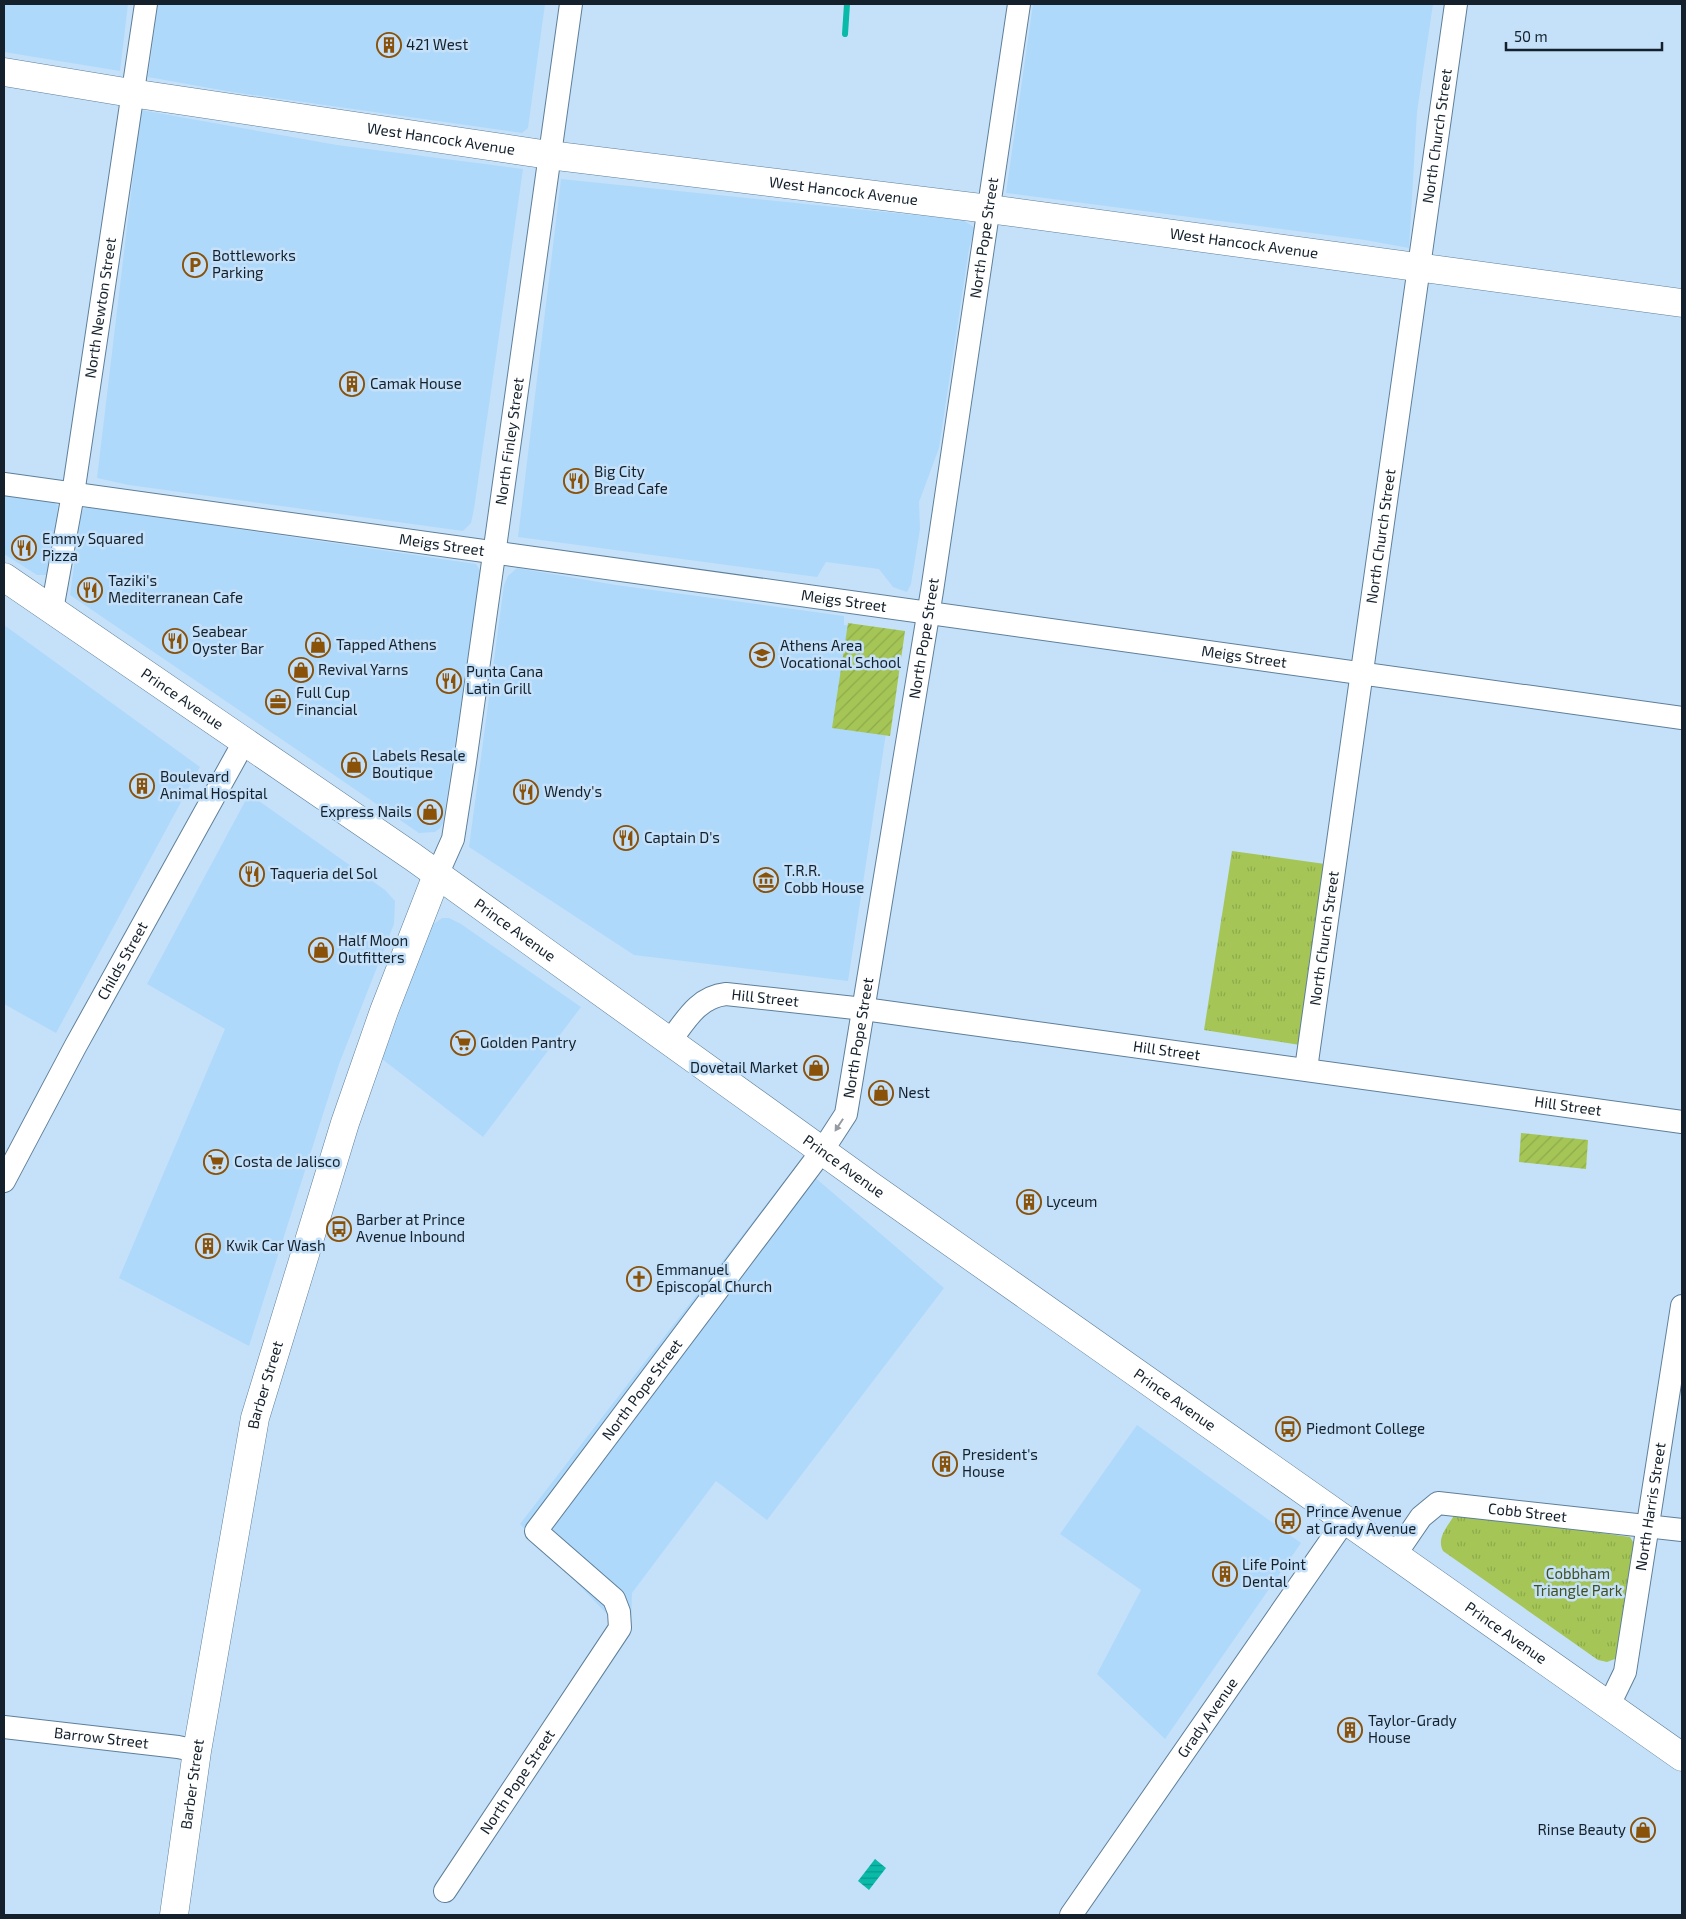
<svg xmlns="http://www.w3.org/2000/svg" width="1686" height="1919" font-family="'Exo 2',sans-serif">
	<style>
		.built { fill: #afd9fb }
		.park { fill: url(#park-tufts) }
		.garden { fill: url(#garden-furrows) }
		.water { fill: url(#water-rules) }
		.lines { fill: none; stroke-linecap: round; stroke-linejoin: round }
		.stream { stroke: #09baa9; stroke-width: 6 }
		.street-casing { stroke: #5e7f99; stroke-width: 24 }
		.secondary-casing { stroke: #5e7f99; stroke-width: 29 }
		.street { stroke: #fff; stroke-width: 22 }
		.secondary { stroke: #fff; stroke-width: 28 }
		.oneway { fill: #959ba0 }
		.labels { text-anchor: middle; stroke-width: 5; stroke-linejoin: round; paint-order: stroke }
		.poi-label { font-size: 15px; fill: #14212c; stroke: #c5e1f9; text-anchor: start }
		.street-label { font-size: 15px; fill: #14212c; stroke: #c5e1f9 }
		.park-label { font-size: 15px; fill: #414f1e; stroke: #c5e1f9 }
	</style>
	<defs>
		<pattern id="park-tufts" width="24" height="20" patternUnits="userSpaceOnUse" patternTransform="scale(1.25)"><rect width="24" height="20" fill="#a5c656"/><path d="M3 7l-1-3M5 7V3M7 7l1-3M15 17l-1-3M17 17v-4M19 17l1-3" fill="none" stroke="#8daa4b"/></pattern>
		<pattern id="garden-furrows" width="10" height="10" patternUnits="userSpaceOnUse" patternTransform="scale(1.25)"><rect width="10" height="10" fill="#a5c656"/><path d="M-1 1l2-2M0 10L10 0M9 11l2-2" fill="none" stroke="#8daa4b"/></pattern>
		<pattern id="water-rules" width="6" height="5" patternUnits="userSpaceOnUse" patternTransform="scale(1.25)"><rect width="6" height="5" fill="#09baa9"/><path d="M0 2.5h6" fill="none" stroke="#08978a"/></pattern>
	</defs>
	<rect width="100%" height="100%" fill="#c5e1f9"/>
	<g class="built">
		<polygon points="4,4 128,4 120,71 4,52"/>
		<polygon points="158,4 545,4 528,128 522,133 232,92 148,77"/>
		<polygon points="1033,4 1433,4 1417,112 1409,248 1365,240 1006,193"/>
		<polygon points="141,110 337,145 523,169 474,509 471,523 463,531 129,485 97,478"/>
		<polygon points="561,179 963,220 975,228 969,249 939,448 919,502 920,529 911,584 907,592 893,587 879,569 826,562 817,577 518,537"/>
		<polygon points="4,495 53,502 58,506 50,571 47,575 37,575 4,554"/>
		<polygon points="88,507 476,564 481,572 443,823 440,828 435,832 419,833 70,595 81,515 83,509"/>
		<polygon points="517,568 616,585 844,616 844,625 899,631 898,655 848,981 634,955 469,847 504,585 508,576"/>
		<polygon points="4,625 200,767 56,1033 4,1004"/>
		<polygon points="249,794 385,890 395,901 394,924 339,1064 249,1346 119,1278 225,1029 147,984"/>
		<polygon points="442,918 449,918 461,924 581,1007 483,1137 382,1059 432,925"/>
		<polygon points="798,1163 944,1288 767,1520 716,1481 632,1593 631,1634 606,1613 520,1524"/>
		<polygon points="1137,1425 1301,1543 1165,1739 1097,1674 1141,1590 1060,1534"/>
	</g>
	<g class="park">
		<polygon points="1232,851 1325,864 1300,1045 1204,1030"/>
		<path d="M 1458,1513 L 1630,1537 L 1635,1545 L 1620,1650 L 1615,1659 L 1607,1662 L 1598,1660 L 1443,1551 C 1436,1538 1448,1526 1455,1514 Z"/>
	</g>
	<g class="garden">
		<polygon points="848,623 905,631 890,736 832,728"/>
		<polygon points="1521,1133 1588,1140 1586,1169 1519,1162"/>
	</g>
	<polygon class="water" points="875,1859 886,1868 869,1890 858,1881"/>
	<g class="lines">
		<polyline class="stream" points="845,34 847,4"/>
		<defs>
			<g id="street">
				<path id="s1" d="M 4,484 L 1682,718"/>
				<path id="s2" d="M 52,610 L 73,494 L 146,4"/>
				<path id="s3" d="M 437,875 L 453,839 L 465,762 L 571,4"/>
				<path id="s4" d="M 670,1041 C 686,1020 698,997 726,994 L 864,1009 L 1682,1122"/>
				<path id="s5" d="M 1306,1069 L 1456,4"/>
				<path id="s6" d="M 4,1181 L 75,1047 L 244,742"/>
				<path id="s7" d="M 1395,1555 L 1421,1517 L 1438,1503 L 1682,1530"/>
				<path id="s8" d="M 1609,1705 L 1625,1672 L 1682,1306"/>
				<path id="s9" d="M 4,1727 L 178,1747 L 197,1751"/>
				<path id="s10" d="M 445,1891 L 620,1628 L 619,1612 L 614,1599 L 536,1531 L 822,1151 L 846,1114 L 932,591 L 1019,4"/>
				<path id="s11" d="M 1071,1915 L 1345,1520"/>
			</g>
			<g id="secondary">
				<path id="s12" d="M 4,72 L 131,93 L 549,155 L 989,209 L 1682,303"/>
				<path id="s13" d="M 4,577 L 413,857 L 871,1186 L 1682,1757"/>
				<path id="s14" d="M 174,1915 L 197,1751 L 255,1418 L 345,1123 L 384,1011 L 437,875"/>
			</g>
		</defs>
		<use href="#street" class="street-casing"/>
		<use href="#secondary" class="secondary-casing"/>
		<use href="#street" class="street"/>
		<use href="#secondary" class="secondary"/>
	</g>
	<defs><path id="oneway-solid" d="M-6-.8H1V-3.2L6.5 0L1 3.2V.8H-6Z" transform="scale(1.25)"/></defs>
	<use class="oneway" href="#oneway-solid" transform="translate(839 1125) rotate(123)"/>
	<defs>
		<symbol id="building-ring" viewBox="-11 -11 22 22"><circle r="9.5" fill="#c5e1f9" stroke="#8a5108" stroke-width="1.5"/><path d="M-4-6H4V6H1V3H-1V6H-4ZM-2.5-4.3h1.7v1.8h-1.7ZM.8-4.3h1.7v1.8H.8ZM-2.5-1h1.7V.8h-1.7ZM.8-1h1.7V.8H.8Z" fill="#8a5108"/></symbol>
		<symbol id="parking-ring" viewBox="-11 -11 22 22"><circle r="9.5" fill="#c5e1f9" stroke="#8a5108" stroke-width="1.5"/><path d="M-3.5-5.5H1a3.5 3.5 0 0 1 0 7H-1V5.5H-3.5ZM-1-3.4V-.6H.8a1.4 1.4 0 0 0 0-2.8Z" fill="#8a5108"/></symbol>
		<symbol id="restaurant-ring" viewBox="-11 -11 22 22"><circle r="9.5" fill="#c5e1f9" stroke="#8a5108" stroke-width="1.5"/><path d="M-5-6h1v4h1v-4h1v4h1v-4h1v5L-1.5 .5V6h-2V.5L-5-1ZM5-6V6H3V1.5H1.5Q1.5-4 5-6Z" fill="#8a5108"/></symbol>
		<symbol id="shop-ring" viewBox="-11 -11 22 22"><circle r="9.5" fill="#c5e1f9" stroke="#8a5108" stroke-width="1.5"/><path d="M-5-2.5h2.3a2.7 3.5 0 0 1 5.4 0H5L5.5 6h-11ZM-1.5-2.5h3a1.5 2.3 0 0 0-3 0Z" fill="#8a5108"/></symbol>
		<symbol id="school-ring" viewBox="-11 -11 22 22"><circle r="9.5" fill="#c5e1f9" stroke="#8a5108" stroke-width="1.5"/><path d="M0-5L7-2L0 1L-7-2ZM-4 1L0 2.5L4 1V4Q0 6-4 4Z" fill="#8a5108"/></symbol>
		<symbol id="office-ring" viewBox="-11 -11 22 22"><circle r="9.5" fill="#c5e1f9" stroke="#8a5108" stroke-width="1.5"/><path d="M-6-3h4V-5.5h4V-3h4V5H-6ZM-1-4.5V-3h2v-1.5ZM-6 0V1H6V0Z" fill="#8a5108"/></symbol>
		<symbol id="museum-ring" viewBox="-11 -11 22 22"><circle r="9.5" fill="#c5e1f9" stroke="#8a5108" stroke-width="1.5"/><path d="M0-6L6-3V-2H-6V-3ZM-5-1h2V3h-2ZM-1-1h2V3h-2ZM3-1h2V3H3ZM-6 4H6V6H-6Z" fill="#8a5108"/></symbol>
		<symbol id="supermarket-ring" viewBox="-11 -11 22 22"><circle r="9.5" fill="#c5e1f9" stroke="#8a5108" stroke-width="1.5"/><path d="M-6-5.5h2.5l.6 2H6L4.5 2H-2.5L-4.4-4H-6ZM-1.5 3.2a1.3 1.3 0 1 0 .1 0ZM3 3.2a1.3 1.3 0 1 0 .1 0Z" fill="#8a5108"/></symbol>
		<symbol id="bus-ring" viewBox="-11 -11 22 22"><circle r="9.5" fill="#c5e1f9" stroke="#8a5108" stroke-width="1.5"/><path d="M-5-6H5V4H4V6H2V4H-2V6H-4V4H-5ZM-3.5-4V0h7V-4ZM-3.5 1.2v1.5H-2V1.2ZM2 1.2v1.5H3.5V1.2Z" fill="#8a5108"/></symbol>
		<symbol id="church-ring" viewBox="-11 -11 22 22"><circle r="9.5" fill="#c5e1f9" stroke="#8a5108" stroke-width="1.5"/><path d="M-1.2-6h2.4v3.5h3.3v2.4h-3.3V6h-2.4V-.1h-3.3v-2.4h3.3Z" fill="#8a5108"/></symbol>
	</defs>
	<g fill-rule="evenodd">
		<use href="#building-ring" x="375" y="31" width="28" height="28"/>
		<use href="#parking-ring" x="181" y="251" width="28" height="28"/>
		<use href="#building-ring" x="338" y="370" width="28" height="28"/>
		<use href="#restaurant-ring" x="562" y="467" width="28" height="28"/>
		<use href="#restaurant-ring" x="10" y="534" width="28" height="28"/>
		<use href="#restaurant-ring" x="76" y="576" width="28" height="28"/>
		<use href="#restaurant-ring" x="161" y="627" width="28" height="28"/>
		<use href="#shop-ring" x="304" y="631" width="28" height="28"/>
		<use href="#school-ring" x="748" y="641" width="28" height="28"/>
		<use href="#shop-ring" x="287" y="656" width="28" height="28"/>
		<use href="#restaurant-ring" x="435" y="667" width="28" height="28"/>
		<use href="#office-ring" x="264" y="688" width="28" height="28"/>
		<use href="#shop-ring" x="340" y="751" width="28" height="28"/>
		<use href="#building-ring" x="128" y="772" width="28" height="28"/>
		<use href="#restaurant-ring" x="512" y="778" width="28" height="28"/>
		<use href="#shop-ring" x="416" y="798" width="28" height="28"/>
		<use href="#restaurant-ring" x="612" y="824" width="28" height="28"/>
		<use href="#restaurant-ring" x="238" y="860" width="28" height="28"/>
		<use href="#museum-ring" x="752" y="866" width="28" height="28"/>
		<use href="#shop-ring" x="307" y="936" width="28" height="28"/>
		<use href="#supermarket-ring" x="449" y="1029" width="28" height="28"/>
		<use href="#shop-ring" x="802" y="1054" width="28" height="28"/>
		<use href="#shop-ring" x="867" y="1079" width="28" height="28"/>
		<use href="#supermarket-ring" x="202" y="1148" width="28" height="28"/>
		<use href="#building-ring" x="1015" y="1188" width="28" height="28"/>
		<use href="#bus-ring" x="325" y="1215" width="28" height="28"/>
		<use href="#building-ring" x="194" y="1232" width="28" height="28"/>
		<use href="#church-ring" x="625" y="1265" width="28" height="28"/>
		<use href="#bus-ring" x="1274" y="1415" width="28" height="28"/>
		<use href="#building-ring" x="931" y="1450" width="28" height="28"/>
		<use href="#bus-ring" x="1274" y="1507" width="28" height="28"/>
		<use href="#building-ring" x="1211" y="1560" width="28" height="28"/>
		<use href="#building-ring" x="1336" y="1716" width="28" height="28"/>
		<use href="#shop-ring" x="1629" y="1816" width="28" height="28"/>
	</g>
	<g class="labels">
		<g class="poi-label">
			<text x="406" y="50">421 West</text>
			<text x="212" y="261">Bottleworks<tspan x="212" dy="17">Parking</tspan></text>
			<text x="370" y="389">Camak House</text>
			<text x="594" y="477">Big City<tspan x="594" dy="17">Bread Cafe</tspan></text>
			<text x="42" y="544">Emmy Squared<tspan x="42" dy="17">Pizza</tspan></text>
			<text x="108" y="586">Taziki's<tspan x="108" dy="17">Mediterranean Cafe</tspan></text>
			<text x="192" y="637">Seabear<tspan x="192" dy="17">Oyster Bar</tspan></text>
			<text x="336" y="650">Tapped Athens</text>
			<text x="780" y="651">Athens Area<tspan x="780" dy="17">Vocational School</tspan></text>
			<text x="318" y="675">Revival Yarns</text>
			<text x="466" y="677">Punta Cana<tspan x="466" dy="17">Latin Grill</tspan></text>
			<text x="296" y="698">Full Cup<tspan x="296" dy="17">Financial</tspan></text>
			<text x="372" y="761">Labels Resale<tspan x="372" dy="17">Boutique</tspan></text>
			<text x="160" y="782">Boulevard<tspan x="160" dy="17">Animal Hospital</tspan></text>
			<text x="544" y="797">Wendy's</text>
			<text x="412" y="817" text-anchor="end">Express Nails</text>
			<text x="644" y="843">Captain D's</text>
			<text x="784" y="876">T.R.R.<tspan x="784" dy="17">Cobb House</tspan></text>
			<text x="270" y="879">Taqueria del Sol</text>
			<text x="338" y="946">Half Moon<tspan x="338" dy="17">Outfitters</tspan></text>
			<text x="480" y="1048">Golden Pantry</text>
			<text x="798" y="1073" text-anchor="end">Dovetail Market</text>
			<text x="898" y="1098">Nest</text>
			<text x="234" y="1167">Costa de Jalisco</text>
			<text x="1046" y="1207">Lyceum</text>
			<text x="356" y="1225">Barber at Prince<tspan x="356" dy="17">Avenue Inbound</tspan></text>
			<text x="226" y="1251">Kwik Car Wash</text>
			<text x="656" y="1275">Emmanuel<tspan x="656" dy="17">Episcopal Church</tspan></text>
			<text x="1306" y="1434">Piedmont College</text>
			<text x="962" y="1460">President's<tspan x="962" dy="17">House</tspan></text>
			<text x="1306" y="1517">Prince Avenue<tspan x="1306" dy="17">at Grady Avenue</tspan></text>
			<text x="1242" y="1570">Life Point<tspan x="1242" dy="17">Dental</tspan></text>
			<text x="1368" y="1726">Taylor-Grady<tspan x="1368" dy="17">House</tspan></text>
			<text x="1626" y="1835" text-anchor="end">Rinse Beauty</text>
		</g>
		<g class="street-label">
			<text dy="5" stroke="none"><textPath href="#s5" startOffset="942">North Church Street</textPath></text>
			<text dy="5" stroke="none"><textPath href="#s12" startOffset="442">West Hancock Avenue</textPath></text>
			<text dy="5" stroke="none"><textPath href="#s12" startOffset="848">West Hancock Avenue</textPath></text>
			<text dy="5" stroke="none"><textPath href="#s10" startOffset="1856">North Pope Street</textPath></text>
			<text dy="5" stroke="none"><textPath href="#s12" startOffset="1252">West Hancock Avenue</textPath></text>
			<text dy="5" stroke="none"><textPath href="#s2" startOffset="306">North Newton Street</textPath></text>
			<text dy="5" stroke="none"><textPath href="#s3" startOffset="441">North Finley Street</textPath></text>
			<text dy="5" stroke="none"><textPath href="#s5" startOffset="538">North Church Street</textPath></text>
			<text dy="5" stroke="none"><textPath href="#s1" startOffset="442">Meigs Street</textPath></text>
			<text dy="5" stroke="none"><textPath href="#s1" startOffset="848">Meigs Street</textPath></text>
			<text dy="5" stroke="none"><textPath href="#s10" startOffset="1451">North Pope Street</textPath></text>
			<text dy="5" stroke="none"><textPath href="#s1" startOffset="1252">Meigs Street</textPath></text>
			<text dy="5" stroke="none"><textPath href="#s13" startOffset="216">Prince Avenue</textPath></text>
			<text dy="5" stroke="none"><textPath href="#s13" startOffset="621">Prince Avenue</textPath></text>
			<text dy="5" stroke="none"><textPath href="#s5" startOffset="132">North Church Street</textPath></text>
			<text dy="5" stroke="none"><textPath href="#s6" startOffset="250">Childs Street</textPath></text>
			<text dy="5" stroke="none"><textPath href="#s4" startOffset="115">Hill Street</textPath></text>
			<text dy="5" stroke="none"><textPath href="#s10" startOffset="1046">North Pope Street</textPath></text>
			<text dy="5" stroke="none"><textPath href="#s4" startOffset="520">Hill Street</textPath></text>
			<text dy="5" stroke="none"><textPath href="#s4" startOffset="925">Hill Street</textPath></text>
			<text dy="5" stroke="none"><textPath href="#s13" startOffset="1026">Prince Avenue</textPath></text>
			<text dy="5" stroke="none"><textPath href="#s14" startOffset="538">Barber Street</textPath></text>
			<text dy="5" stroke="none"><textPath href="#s10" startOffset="626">North Pope Street</textPath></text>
			<text dy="5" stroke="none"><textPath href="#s13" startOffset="1431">Prince Avenue</textPath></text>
			<text dy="5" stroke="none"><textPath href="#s8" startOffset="204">North Harris Street</textPath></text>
			<text dy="5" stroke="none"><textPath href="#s7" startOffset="158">Cobb Street</textPath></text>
			<text dy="5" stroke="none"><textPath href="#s13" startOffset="1836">Prince Avenue</textPath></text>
			<text dy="5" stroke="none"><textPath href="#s11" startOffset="240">Grady Avenue</textPath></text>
			<text dy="5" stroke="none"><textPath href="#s9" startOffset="98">Barrow Street</textPath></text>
			<text dy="5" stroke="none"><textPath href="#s10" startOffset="131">North Pope Street</textPath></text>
			<text dy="5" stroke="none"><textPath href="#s14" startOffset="132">Barber Street</textPath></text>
		</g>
		<g class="park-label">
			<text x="1578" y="1579">Cobbham<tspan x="1578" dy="17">Triangle Park</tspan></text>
		</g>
	</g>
	<rect width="1686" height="1919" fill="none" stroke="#14212c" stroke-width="10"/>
	<path d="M1506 42v8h156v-8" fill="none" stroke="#14212c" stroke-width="2.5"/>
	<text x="1514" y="42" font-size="15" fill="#14212c" stroke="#c5e1f9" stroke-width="4" paint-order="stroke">50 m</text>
</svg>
